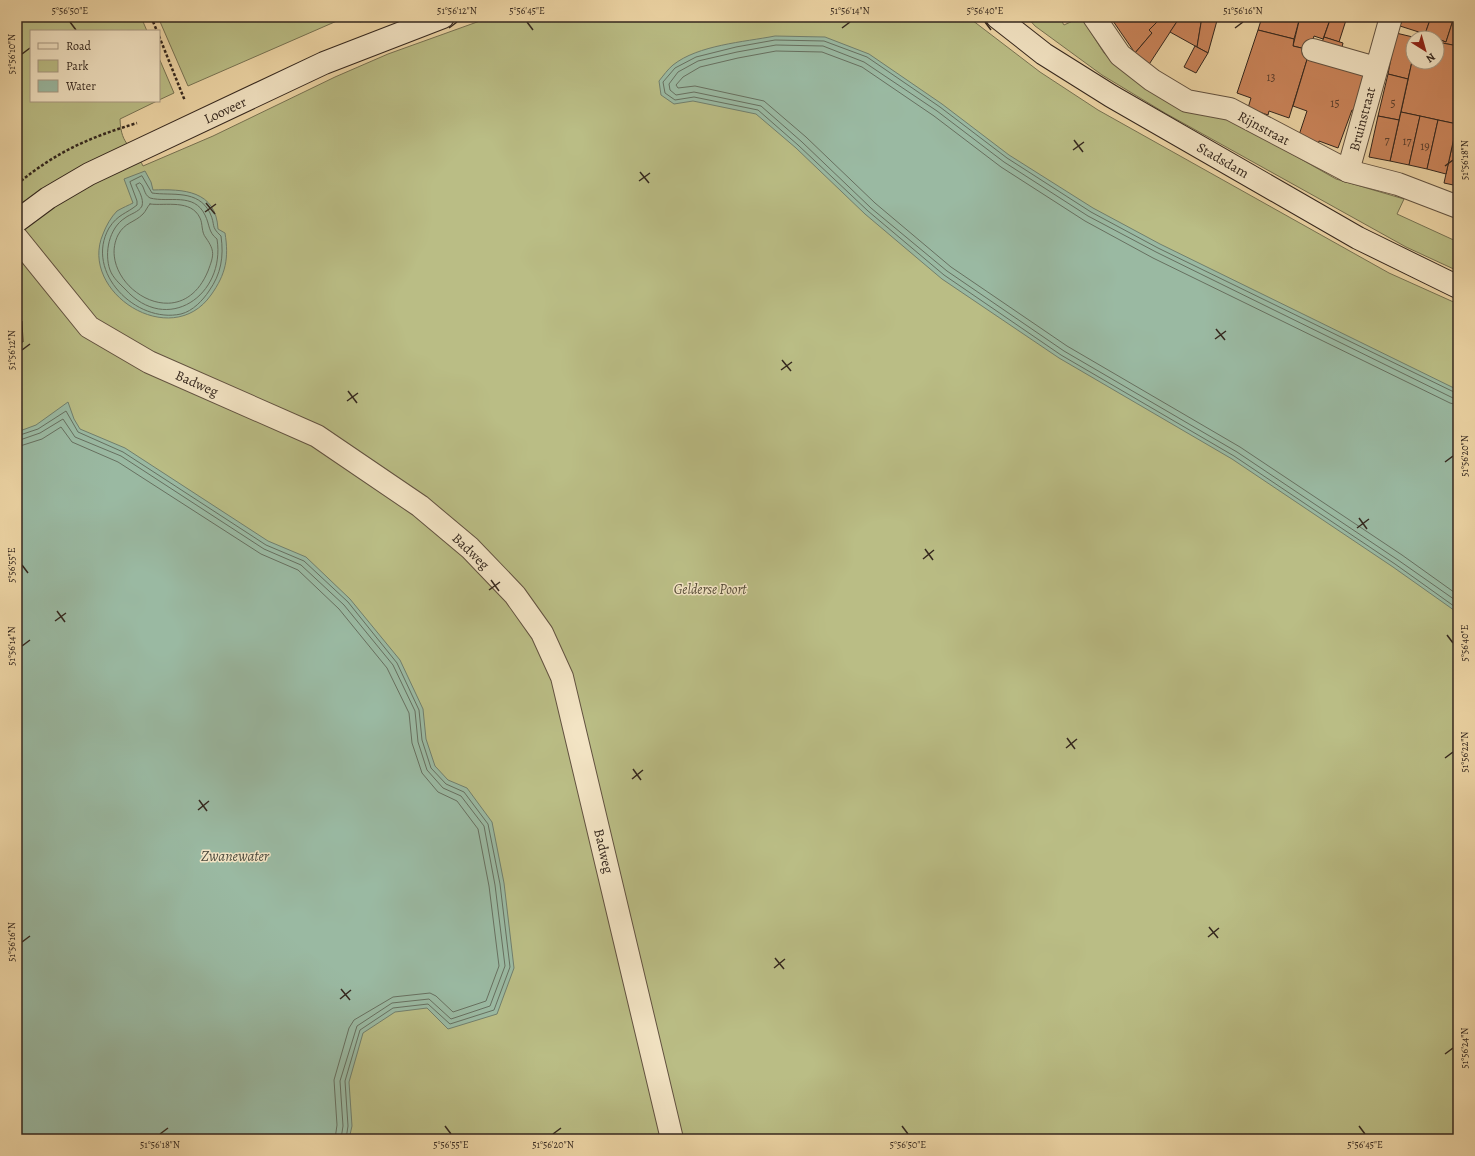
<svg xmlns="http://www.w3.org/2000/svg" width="1475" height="1156" font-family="Alegreya,serif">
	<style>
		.green { fill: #babd85; stroke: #777252 }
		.water { fill: #9ab9a2; stroke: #717f6d }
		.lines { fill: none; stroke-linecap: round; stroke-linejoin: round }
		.shore { stroke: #677060; stroke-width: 1 }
		.building { fill: #cb855b; stroke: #34271e }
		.street-casing { stroke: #625240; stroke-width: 24 }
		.secondary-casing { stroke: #34271e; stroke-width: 24 }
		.path { stroke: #34271e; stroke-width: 2.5; stroke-dasharray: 3 2; stroke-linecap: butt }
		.street { stroke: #f3e4c4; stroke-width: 22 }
		.secondary { stroke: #f3e4c4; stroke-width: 22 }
		.ticks { fill: none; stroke: #34271e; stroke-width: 1.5 }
		.labels { text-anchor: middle; stroke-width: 3; stroke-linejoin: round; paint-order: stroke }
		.number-label { font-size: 12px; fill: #5a3e2d }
		.street-label { font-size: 14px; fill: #34271e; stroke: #f3e4c4 }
		.park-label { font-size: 14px; font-style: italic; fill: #564c38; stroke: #f3e4c4 }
		.water-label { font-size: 15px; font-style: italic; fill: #4e4c3f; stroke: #f3e4c4 }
		.neatline { fill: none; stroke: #34271e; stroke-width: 1.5 }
		.ticks-label { font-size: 10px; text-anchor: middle; fill: #34271e }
	</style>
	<rect width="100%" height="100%" fill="#edd5a5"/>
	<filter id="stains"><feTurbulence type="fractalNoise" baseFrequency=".005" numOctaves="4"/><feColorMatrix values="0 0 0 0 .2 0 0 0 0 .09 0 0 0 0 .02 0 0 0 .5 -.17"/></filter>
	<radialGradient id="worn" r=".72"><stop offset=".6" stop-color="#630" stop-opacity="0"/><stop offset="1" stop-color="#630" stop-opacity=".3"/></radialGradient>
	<g class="green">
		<path d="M 17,17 L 141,17 L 147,31 L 31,31 L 31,101 L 157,101 L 120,119 C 121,148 133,144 143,166 L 213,136 L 335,77 L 388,54 L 491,17 L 968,17 L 1040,72 L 1098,110 L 1389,273 L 1458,304 L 1458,1139 L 17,1139 Z"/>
		<polygon points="158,17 346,17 188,86"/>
		<polygon points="1027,17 1059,17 1064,25 1081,17 1104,53 1116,66 1183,108 1218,112 1336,179 1404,199 1397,214 1458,242 1458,271 1406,247 1165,113 1102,75 1035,26"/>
		<polygon points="159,58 174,93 159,100"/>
	</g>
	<g class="water">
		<path d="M 775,36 L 825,37 L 869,54 L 942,104 L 1009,155 L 1093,208 L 1160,244 L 1458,390 L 1458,613 L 1393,567 L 1232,459 L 1059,358 L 942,279 L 865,214 L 796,148 L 756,114 L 693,101 L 674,104 L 661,95 L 659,81 C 663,76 668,69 673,65 C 698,45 744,42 775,36 Z"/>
		<path d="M 145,171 L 151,182 L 153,190 C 183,189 216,190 218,229 L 225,233 C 229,258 226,274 211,295 C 171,352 78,292 103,234 C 106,226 111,217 117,211 C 122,208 129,205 133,203 L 124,179 Z"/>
		<polygon points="68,402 74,419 80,429 125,448 268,541 306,557 350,599 400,660 423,709 426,739 435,766 448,780 467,788 492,822 504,883 514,968 497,1014 448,1029 427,1008 395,1012 363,1033 349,1082 352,1126 349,1139 17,1139 17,432 36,425"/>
	</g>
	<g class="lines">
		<g class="shore">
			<path d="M 142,176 L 152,193 C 172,196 198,189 210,213 C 216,226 210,226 221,236 C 224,257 221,274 209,291 C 203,300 193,311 181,314 C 136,324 84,272 109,228 C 118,214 126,214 137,205 L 137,201 L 130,182 Z"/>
			<path d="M 140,183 C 145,186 143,194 150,198 C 169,203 194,192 205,215 C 210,225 208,232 217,239 C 226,295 167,336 125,289 C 120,284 113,278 110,270 C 104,253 109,228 125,218 C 130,214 139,212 142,206 C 144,199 139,191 136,185 Z"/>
			<path d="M 150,204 C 166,206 191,199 200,218 C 203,224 201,232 206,238 C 215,251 214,255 208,271 C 179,341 95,282 118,235 C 125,222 134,223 143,214 C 146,211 147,207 150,204 Z"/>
			<polyline points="1458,394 1158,248 1091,212 1007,158 940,107 867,57 824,41 775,40 736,47 696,57 675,68 663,82 665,93 675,100 694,97 758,110 798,145 868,211 944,275 1061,355 1234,456 1395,564 1458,609"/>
			<polyline points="1458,399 1453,398 1156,252 1088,216 1004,162 937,111 864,62 823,46 776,45 737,52 698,61 678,72 669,84 670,90 676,95 694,92 761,106 802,142 871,208 947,271 1064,351 1237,452 1398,560 1458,602"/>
			<polyline points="1458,405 1450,403 1153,258 1085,221 1001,167 934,116 862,67 822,52 776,51 738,58 700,67 683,77 676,85 678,88 695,86 764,101 806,137 875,203 951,267 1067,346 1240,447 1402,555 1458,595"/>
			<polyline points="17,436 38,429 66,411 78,432 123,452 266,545 304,561 348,602 397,663 419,710 422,740 431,768 446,784 464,792 488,824 500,884 510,967 494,1010 450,1024 428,1004 393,1008 360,1030 345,1081 348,1126 346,1139"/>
			<polyline points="17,441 40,433 63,419 75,437 121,456 264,549 301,565 344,605 393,665 415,711 418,742 427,770 443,788 461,796 484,826 495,885 505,966 490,1006 451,1019 429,999 392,1003 357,1026 340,1081 343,1126 341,1139"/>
			<polyline points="17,447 42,439 61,427 72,442 118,462 261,554 298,570 339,609 387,668 409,713 412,743 422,773 438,792 457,801 478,829 489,886 499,966 486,1001 453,1012 436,996 430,993 393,997 354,1020 349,1028 334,1080 337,1125 335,1139"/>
		</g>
	</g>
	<g class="building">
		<polygon points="1116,17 1166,17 1164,20 1161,18 1149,30 1152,33 1135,53 1113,21"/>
		<polygon points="1166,17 1180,17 1146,69 1135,53 1152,33 1149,30 1161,18 1164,20"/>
		<polygon points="1180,17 1202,17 1197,47 1170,32"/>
		<polygon points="1202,17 1218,17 1208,53 1197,47"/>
		<polygon points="1262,17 1300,17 1294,39 1258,30"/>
		<polygon points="1300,17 1331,17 1323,39 1314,36 1310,50 1293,46"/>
		<polygon points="1331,17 1347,17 1339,42 1324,37"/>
		<polygon points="1403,17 1431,17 1425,34 1400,26"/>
		<polygon points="1431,17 1454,17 1446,42 1425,34"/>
		<polygon points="1454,17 1458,17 1458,46 1437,42 1437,39 1446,42"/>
		<polygon points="1258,30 1294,39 1293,46 1310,50 1289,118 1269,111 1268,115 1248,108 1251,98 1237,93"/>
		<polygon points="1396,33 1417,38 1413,38 1413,57 1408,79 1388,74"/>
		<polygon points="1324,37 1343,43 1340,55 1320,48"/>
		<polygon points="1437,42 1458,46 1458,186 1444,183 1457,124 1401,112 1413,57 1413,62 1437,62"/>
		<polygon points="1195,46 1208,53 1196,73 1184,67"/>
		<polygon points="1309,53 1369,71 1356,111 1352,110 1338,148 1319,141 1318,145 1298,138 1307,111 1293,106"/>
		<polygon points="1388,74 1408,79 1399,120 1378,116"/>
		<polygon points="1401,112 1420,116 1409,165 1390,161"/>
		<polygon points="1378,116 1399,120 1390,161 1369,157"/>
		<polygon points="1420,116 1438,120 1427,169 1409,165"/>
		<polygon points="1438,120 1457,124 1446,174 1427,169"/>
		<polygon points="17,321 22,321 23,342 17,342"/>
	</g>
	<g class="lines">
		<defs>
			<g id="street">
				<polyline points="1094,17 1120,55 1152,80 1187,101 1230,109 1348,171 1398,184 1458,207"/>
				<polyline points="1313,50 1376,68"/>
				<polyline points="1348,171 1391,17"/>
				<polyline points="17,238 89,327 149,362 317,436 420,506 470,548 515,595 542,633 562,677 672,1139"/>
			</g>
			<g id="secondary">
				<polyline points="997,17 1044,54 1111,96 1358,238 1458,287"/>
				<polyline points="17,221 48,198 89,174 324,63 443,17"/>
			</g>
		</defs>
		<use href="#street" class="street-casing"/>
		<use href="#secondary" class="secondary-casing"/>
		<g class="path">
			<polyline points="151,17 157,31"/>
			<polyline points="360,21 369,17"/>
			<polyline points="159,36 185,101"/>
			<path d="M 17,184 C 58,151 88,138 137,123"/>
		</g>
		<use href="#street" class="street"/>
		<use href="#secondary" class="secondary"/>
	</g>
	<path class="ticks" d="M 70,22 L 76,30M 527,22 L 533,30M 985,22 L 991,30M 449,28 L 457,22M 842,28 L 850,22M 1235,28 L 1243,22M 22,54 L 30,48M 1074,140 L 1083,152M 1073,150 L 1084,142M 1445,166 L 1453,160M 640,172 L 649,183M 639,181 L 650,173M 206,203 L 215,214M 205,212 L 216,204M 1216,329 L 1225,340M 1215,339 L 1226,331M 22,350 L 30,344M 782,360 L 791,371M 781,370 L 792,362M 348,391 L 357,403M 347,401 L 358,393M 1445,462 L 1453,456M 1359,518 L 1367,529M 1357,528 L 1369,519M 925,549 L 933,560M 923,559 L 934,550M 22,565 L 28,573M 491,580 L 499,591M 489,590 L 500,582M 57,611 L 65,622M 55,621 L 66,613M 1447,635 L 1453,643M 22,646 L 30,640M 1067,738 L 1075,749M 1066,748 L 1077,739M 1445,758 L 1453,752M 633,769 L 641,780M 632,779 L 643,770M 199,800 L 207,811M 198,810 L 209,801M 1209,927 L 1218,938M 1208,937 L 1219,928M 22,942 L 30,936M 775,958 L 784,969M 774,968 L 785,959M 341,989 L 350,1000M 340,999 L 351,990M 1445,1054 L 1453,1048M 445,1126 L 451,1134M 902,1126 L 908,1134M 1359,1126 L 1365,1134M 160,1134 L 168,1128M 553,1134 L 561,1128"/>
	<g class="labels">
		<g class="number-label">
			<text x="1271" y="81">13</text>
			<text x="1335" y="107">15</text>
			<text x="1393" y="107">5</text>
			<text x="1387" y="144">7</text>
			<text x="1407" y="145">17</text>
			<text x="1425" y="150">19</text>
		</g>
		<g class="street-label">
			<text transform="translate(225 110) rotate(-25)" y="5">Looveer</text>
			<text transform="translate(1362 119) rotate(-75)" y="5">Bruinstraat</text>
			<text transform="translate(1264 128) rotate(28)" y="5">Rijnstraat</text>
			<text transform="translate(1223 160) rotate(30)" y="5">Stadsdam</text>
			<text transform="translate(197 383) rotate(24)" y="5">Badweg</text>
			<text transform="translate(471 551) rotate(44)" y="5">Badweg</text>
			<text transform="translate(604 851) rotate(77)" y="5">Badweg</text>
		</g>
		<g class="park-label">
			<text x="710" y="594">Gelderse Poort</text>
		</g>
		<g class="water-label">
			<text x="235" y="861">Zwanewater</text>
		</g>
	</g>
	<rect width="1475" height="1156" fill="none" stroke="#edd5a5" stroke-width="44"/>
	<rect x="30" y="30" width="130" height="72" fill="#f3e4c4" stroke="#a79882"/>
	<rect x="38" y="43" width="20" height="6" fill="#f3e4c4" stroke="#a79882"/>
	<text x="66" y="50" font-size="12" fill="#34271e">Road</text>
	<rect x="38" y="60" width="20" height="12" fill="#babd85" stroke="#a79882"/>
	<text x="66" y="70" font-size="12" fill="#34271e">Park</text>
	<rect x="38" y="80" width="20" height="12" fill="#9ab9a2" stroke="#a79882"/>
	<text x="66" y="90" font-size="12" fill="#34271e">Water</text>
	<g transform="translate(1425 50) rotate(143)"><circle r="19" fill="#f3e4c4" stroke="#a79882"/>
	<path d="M0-3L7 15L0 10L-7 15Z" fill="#8f2418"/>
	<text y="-6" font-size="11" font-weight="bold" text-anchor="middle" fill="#34271e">N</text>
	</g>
	<rect x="22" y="22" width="1431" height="1112" class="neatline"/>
	<g class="ticks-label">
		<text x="70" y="14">5°56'50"E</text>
		<text x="457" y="14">51°56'12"N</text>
		<text x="527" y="14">5°56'45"E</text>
		<text x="850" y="14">51°56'14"N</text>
		<text x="985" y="14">5°56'40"E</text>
		<text x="1243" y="14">51°56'16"N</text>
		<text transform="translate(11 54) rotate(-90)" y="4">51°56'10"N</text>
		<text transform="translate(1464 160) rotate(-90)" y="4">51°56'18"N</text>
		<text transform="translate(11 350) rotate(-90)" y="4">51°56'12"N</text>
		<text transform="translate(1464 456) rotate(-90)" y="4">51°56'20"N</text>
		<text transform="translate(11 565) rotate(-90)" y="4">5°56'55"E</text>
		<text transform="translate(1464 643) rotate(-90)" y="4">5°56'40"E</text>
		<text transform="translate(11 646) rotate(-90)" y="4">51°56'14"N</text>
		<text transform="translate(1464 752) rotate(-90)" y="4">51°56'22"N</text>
		<text transform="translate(11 942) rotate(-90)" y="4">51°56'16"N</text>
		<text transform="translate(1464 1048) rotate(-90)" y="4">51°56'24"N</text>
		<text x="160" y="1148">51°56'18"N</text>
		<text x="451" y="1148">5°56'55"E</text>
		<text x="553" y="1148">51°56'20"N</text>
		<text x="908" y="1148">5°56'50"E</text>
		<text x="1365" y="1148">5°56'45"E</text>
	</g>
	<rect width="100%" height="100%" filter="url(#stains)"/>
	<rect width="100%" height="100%" fill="url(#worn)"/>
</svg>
